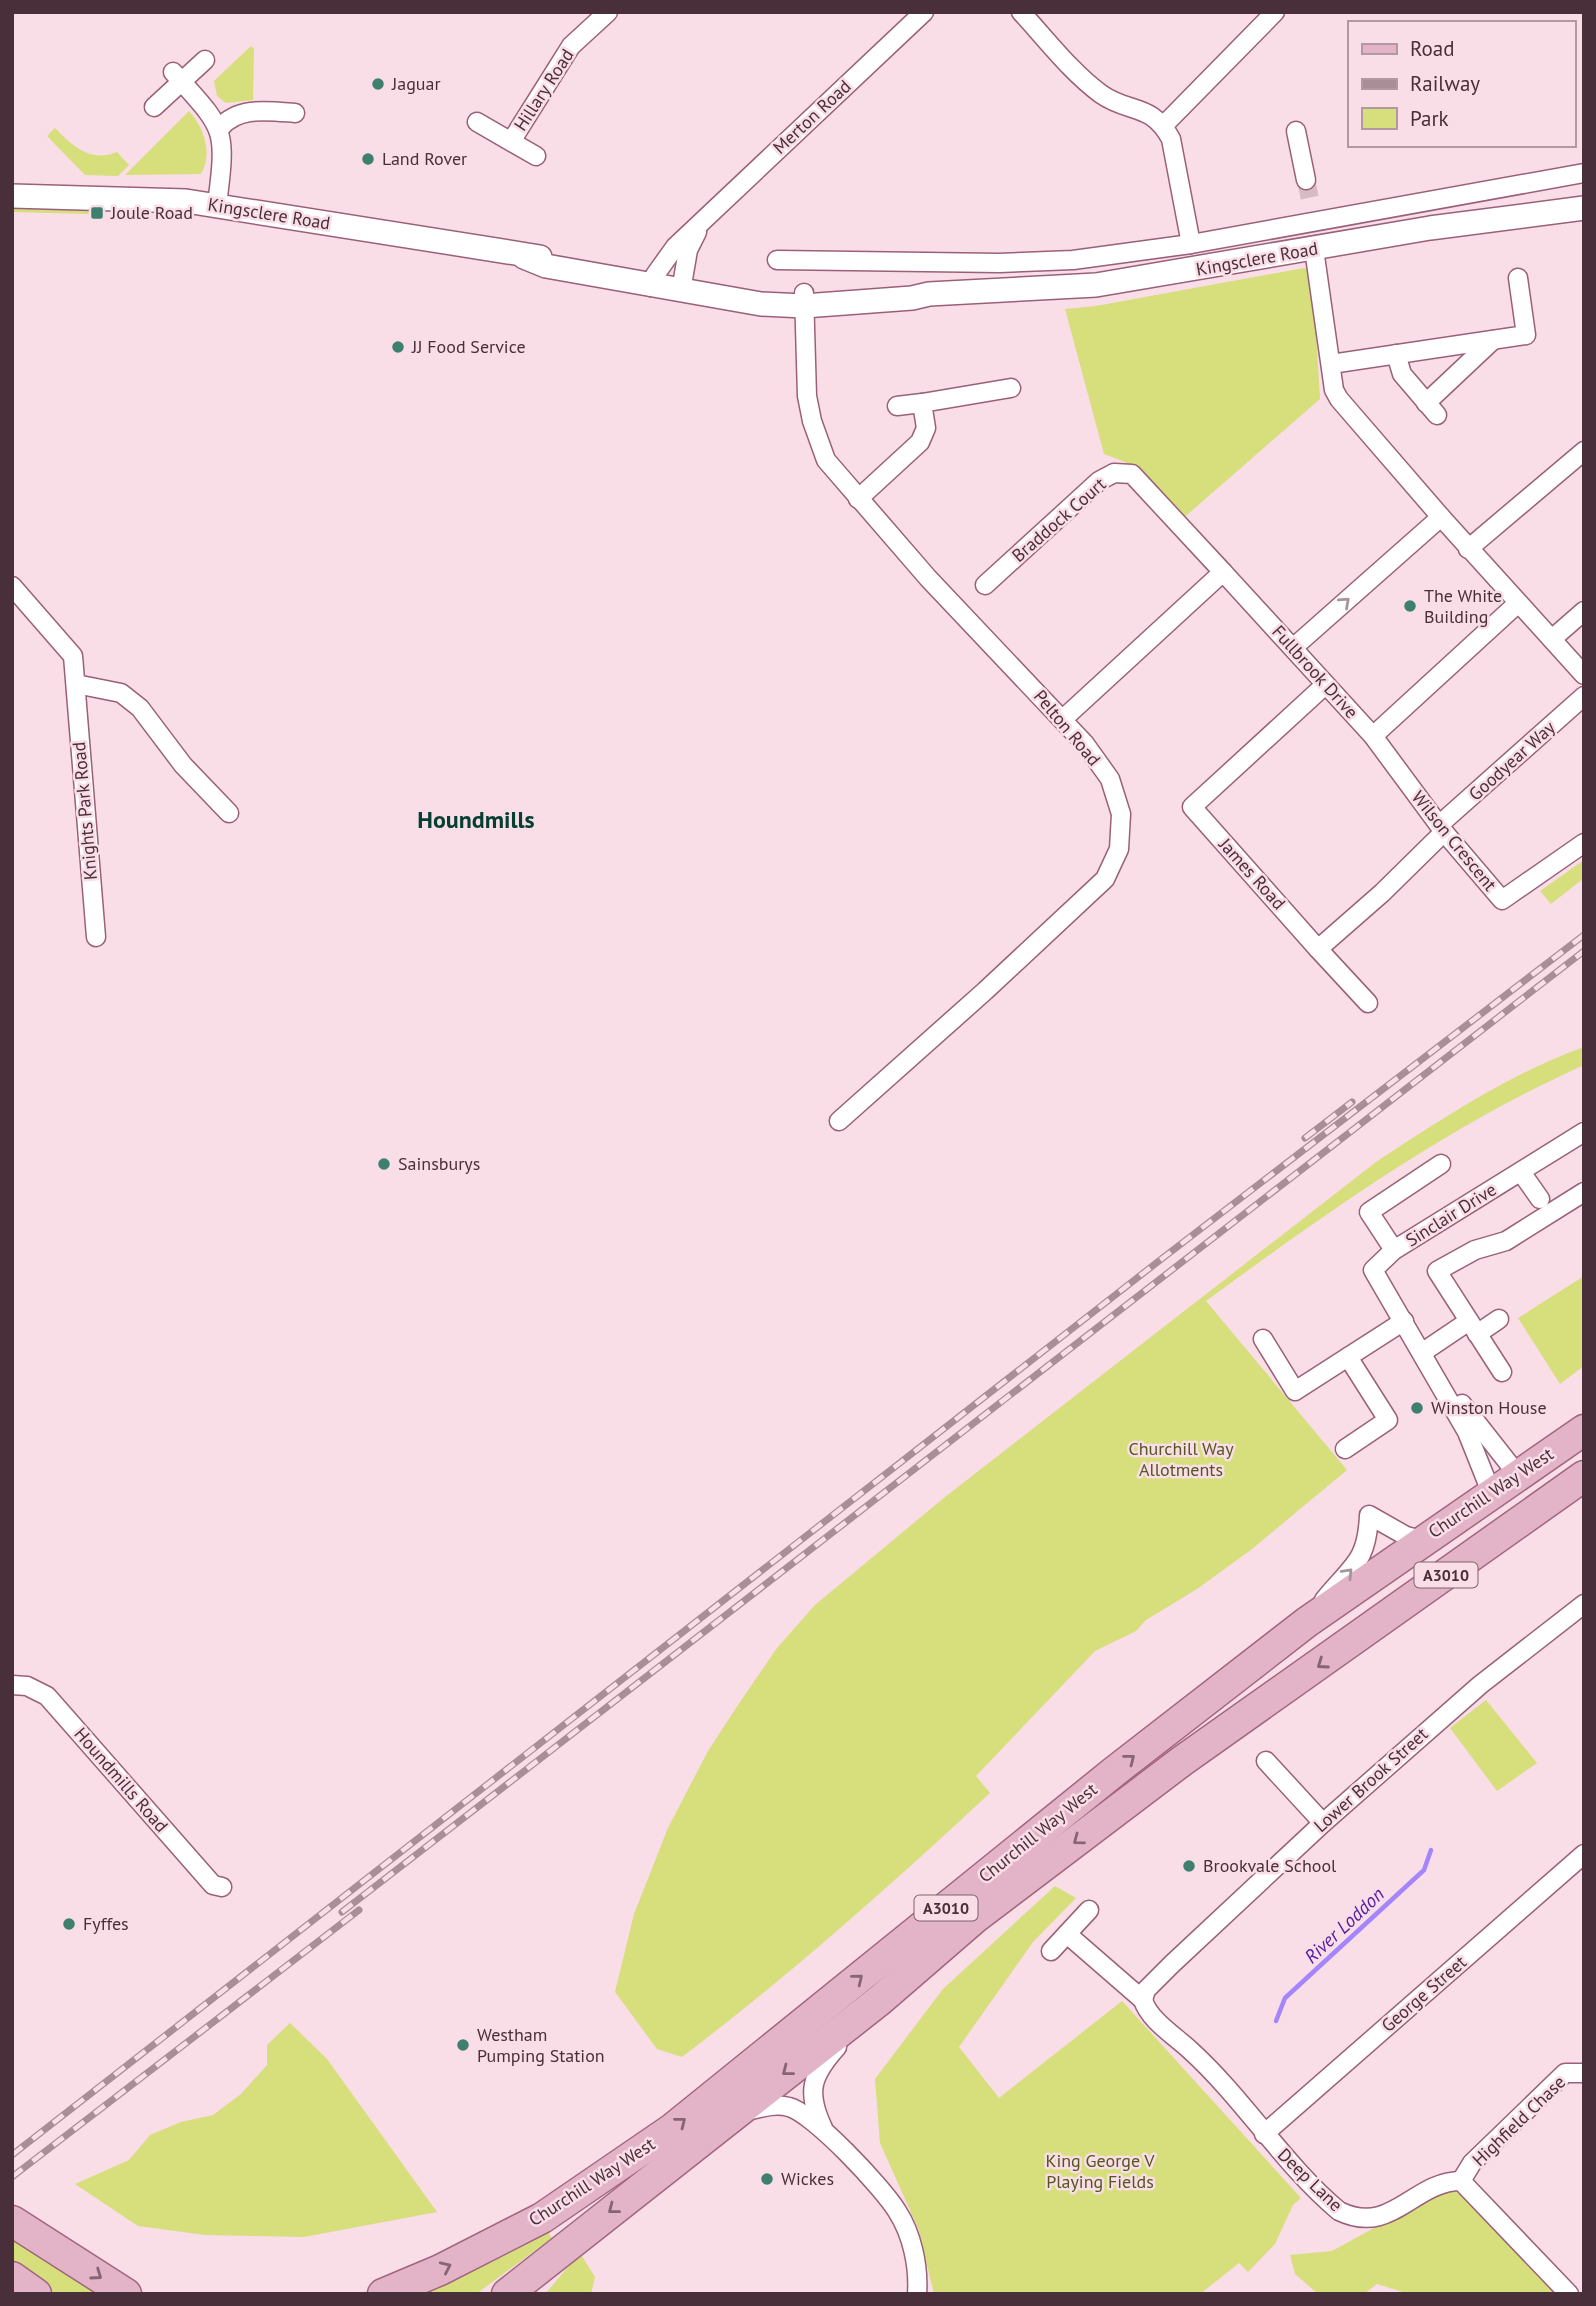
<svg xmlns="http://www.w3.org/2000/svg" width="1596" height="2306" font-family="'PT Sans',sans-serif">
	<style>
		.green { fill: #d6df7b }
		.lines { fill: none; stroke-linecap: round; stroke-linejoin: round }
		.stream { stroke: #a386fb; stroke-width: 4.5 }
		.minor-tunnel { stroke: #d6bac4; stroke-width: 18; stroke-dasharray: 18 9; stroke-linecap: butt }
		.minor-casing { stroke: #9b6079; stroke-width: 21 }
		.tertiary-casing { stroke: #9b6079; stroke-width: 26 }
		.primary-casing { stroke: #a1657f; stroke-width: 33 }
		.minor { stroke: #fff; stroke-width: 18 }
		.tertiary { stroke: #fff; stroke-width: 23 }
		.primary { stroke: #e3b4c8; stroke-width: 30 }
		.rail-casing { stroke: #a98e98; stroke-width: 7 }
		.rail { stroke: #f9dde7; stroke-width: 4.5; stroke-dasharray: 13; stroke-linecap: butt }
		.oneway { stroke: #a4979c }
		.oneway2 { stroke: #876472 }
		.poi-dot { fill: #3f7f6d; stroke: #f9dde7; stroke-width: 2.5 }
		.labels { text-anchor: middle; stroke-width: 5; stroke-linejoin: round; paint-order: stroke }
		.shield { fill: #f9dde7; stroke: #7e636d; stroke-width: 2 }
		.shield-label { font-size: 16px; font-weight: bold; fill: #492f39 }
		.poi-label { font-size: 18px; fill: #492f39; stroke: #f9dde7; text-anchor: start }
		.street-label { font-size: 18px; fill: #492f39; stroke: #f9dde7 }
		.park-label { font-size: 18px; fill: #53571e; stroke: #f9dde7 }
		.water-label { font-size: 19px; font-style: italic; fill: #531ba6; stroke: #f9dde7 }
		.district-label { font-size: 24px; font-weight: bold; fill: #063f32; stroke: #f9dde7 }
	</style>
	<rect width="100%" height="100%" fill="#f9dde7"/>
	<g class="green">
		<polygon points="251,46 254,49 253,100 226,103 217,96 214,81"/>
		<path d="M 189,111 C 204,128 213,153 201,174 L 125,175 Z"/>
		<path d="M 55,128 C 72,146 91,163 117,152 L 129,165 L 118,176 L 85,175 L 47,136 Z"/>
		<polygon points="12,206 91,206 90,214 12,212"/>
		<polygon points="1304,268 1310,269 1313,282 1320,399 1180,521 1125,462 1104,454 1065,309 1096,306"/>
		<polygon points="1584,860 1584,878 1551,904 1540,891"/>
		<path d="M 1584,1047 L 1584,1065 C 1447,1127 1326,1213 1206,1301 L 1347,1470 L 1252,1549 L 1197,1589 L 1146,1620 L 1136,1631 L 1095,1651 L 976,1776 L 990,1793 C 891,1885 790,1975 682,2057 L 657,2049 L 615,1992 L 634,1914 L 668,1828 L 708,1751 L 740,1702 L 777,1648 L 815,1605 L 945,1497 L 1376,1162 C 1442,1119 1509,1074 1584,1047 Z"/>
		<polygon points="1584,1276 1584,1366 1560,1384 1518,1318"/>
		<polygon points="1486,1700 1537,1763 1497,1791 1450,1728"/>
		<polygon points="1055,1886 1076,1898 1033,1942 959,2047 999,2098 1122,2001 1301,2198 1293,2205 1275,2244 1248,2272 1239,2263 1200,2294 934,2294 918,2228 880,2143 875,2079 943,1989"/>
		<polygon points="290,2023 327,2059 437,2212 304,2237 205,2235 138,2226 75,2184 129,2160 150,2135 181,2122 213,2115 241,2094 267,2065 267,2045"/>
		<polygon points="1449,2187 1486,2213 1564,2294 1409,2294 1377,2284 1364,2294 1318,2294 1295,2274 1290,2255 1332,2251"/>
		<polygon points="544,2227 552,2238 476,2294 410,2294"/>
		<polygon points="12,2234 100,2294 57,2294 12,2265"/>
		<polygon points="580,2253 595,2277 591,2294 545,2294"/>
	</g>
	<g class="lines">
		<polyline class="stream" points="1276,2021 1285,1998 1424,1870 1431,1850"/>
		<polyline class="minor-tunnel" points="1306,180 1311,204"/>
		<defs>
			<g id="minor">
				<path d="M 1021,12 C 1046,39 1071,72 1101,94 C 1129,114 1151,102 1171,139 L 1191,244"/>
				<path d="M 173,72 C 225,130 227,126 217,205"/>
				<polyline points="154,107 205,60"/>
				<polyline points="477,122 536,156"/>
				<polyline points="1164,125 1275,12"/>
				<path d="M 220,128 C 238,106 269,111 295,113"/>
				<polyline points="1296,131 1306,180"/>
				<polyline points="512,140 571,46 608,12"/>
				<polyline points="1314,249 1334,390 1339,399 1441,517"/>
				<polyline points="777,260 999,263 1073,260 1191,244 1584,173"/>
				<polyline points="651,287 655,275 675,247 924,12"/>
				<polyline points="681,291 688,250 697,232"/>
				<polyline points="804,293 807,396 812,421 826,460 928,578 1085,744 1110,779 1121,814 1119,849 1105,879 985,991 839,1121"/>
				<polyline points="1396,354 1402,374 1437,415"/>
				<polyline points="1331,364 1526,335 1518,278"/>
				<polyline points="1426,403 1493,340"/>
				<polyline points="897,406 922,403"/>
				<polyline points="858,499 920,442 926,428 922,403 1011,388"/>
				<polyline points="1468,549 1584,451"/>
				<polyline points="985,585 1099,481 1114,473 1132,474 1223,572"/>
				<polyline points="12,586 73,656 96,937"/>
				<polyline points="1552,639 1584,611"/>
				<polyline points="1294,647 1441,517 1584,675"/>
				<polyline points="76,684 121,693 140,708 183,765 229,813"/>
				<polyline points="1325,685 1192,807 1318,949 1382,893 1444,832"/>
				<polyline points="1063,719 1223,572 1373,736 1444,832 1502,900 1584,843"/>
				<polyline points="1373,736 1517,604"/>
				<polyline points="1439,825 1584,696"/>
				<polyline points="1318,949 1368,1003"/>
				<polyline points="1521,1172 1540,1199"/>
				<polyline points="1394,1250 1369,1212 1441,1164"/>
				<polyline points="1477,1334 1499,1319"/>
				<polyline points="1263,1339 1295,1391 1404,1321"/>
				<polyline points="1423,1352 1469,1321"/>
				<polyline points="1502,1372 1437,1271 1475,1250 1506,1241 1584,1192"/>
				<polyline points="1462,1404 1517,1474"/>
				<polyline points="1345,1449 1388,1420 1348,1357"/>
				<polyline points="1491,1492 1467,1432 1373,1270 1394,1250 1584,1132"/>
				<path d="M 1324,1600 C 1352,1565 1367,1563 1369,1515 L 1406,1536 L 1421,1540"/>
				<polyline points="12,1685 27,1686 47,1696 213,1885 222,1887"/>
				<polyline points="1266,1761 1323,1823"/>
				<polyline points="1067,1934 1143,2000"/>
				<polyline points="1051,1951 1089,1910"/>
				<polyline points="1143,2000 1146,1990 1172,1964 1323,1823 1480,1685 1584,1604"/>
				<path d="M 1143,2000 C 1149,2020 1175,2036 1190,2050 C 1244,2099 1283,2164 1339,2211 C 1392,2237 1413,2181 1461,2181 L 1569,2294"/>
				<path d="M 747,2111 C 760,2108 775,2103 789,2107 C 813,2113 884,2189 897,2211 C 912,2234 919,2266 917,2294"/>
				<path d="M 823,2128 C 806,2092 811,2076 837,2047"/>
				<polyline points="1264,2134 1584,1854"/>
				<polyline points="1461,2181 1472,2163 1565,2073 1584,2073"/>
			</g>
			<g id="tertiary">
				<polyline points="12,196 186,201 540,257"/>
				<polyline points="524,257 546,266 761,304 804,306 912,298 929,294 1096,285 1430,228 1584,208"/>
			</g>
			<g id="primary">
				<polyline points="12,2221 126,2294"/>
				<polyline points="12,2277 36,2294"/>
				<polyline points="383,2294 440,2270 542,2218 672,2129 1115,1771 1307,1622 1584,1430"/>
				<polyline points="507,2294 880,2000 976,1917 1182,1761 1584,1476"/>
			</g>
		</defs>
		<use href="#minor" class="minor-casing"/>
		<use href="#tertiary" class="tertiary-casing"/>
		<use href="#primary" class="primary-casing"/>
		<use href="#minor" class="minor"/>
		<use href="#tertiary" class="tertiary"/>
		<use href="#primary" class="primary"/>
		<defs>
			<g id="rail">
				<polyline points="1305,1138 1352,1102"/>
				<polyline points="342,1912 1584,951"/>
				<polyline points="12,2155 1164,1257 1584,935"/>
				<polyline points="12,2177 359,1910"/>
			</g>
		</defs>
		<use href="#rail" class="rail-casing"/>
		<use href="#rail" class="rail"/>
	</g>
	<defs><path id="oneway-chevron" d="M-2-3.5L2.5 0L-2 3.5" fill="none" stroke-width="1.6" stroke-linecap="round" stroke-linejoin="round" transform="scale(1.75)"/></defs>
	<g class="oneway">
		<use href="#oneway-chevron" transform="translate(1345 602) rotate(-42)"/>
		<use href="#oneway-chevron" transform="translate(1348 1573) rotate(-46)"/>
	</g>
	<g class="oneway2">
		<use href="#oneway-chevron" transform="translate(1322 1664) rotate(145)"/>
		<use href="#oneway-chevron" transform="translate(1130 1759) rotate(-38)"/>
		<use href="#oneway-chevron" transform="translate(1078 1840) rotate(143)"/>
		<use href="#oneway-chevron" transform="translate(858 1979) rotate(-39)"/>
		<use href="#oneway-chevron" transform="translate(787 2071) rotate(142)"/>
		<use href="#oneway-chevron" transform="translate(681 2122) rotate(-38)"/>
		<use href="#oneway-chevron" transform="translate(613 2209) rotate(142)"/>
		<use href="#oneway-chevron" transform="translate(446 2267) rotate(-25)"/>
		<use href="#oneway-chevron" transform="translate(97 2275) rotate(35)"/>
	</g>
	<g class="poi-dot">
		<circle cx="378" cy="84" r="7"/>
		<circle cx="368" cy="159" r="7"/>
		<rect x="90" y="206" width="14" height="14" rx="3.5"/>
		<circle cx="398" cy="347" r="7"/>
		<circle cx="1410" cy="606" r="7"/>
		<circle cx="384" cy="1164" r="7"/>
		<circle cx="1417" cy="1408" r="7"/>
		<circle cx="1189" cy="1866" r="7"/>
		<circle cx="69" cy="1924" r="7"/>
		<circle cx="463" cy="2045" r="7"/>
		<circle cx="767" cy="2179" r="7"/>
	</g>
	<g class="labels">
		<g class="shield">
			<rect x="1414.5" y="1562.5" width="63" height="25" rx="5"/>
			<rect x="914.5" y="1895.5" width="63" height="25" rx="5"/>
		</g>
		<g class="shield-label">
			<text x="1446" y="1581">A3010</text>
			<text x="946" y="1914">A3010</text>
		</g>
		<g class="poi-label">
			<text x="392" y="90">Jaguar</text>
			<text x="382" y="165">Land Rover</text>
			<text x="111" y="219">Joule Road</text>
			<text x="412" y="353">JJ Food Service</text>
			<text x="1424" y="602">The White<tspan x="1424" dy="21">Building</tspan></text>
			<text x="398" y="1170">Sainsburys</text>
			<text x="1431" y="1414">Winston House</text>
			<text x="1203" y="1872">Brookvale School</text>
			<text x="83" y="1930">Fyffes</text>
			<text x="477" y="2041">Westham<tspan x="477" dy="21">Pumping Station</tspan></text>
			<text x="781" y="2185">Wickes</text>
		</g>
		<g class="street-label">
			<text transform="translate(544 90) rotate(-57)" y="6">Hillary Road</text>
			<text transform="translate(812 117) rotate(-43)" y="6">Merton Road</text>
			<text transform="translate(269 214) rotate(9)" y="6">Kingsclere Road</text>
			<text transform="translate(1257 259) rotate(-10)" y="6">Kingsclere Road</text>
			<text transform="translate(1059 520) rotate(-41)" y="6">Braddock Court</text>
			<text transform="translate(1315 672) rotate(48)" y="6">Fullbrook Drive</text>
			<text transform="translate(1067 728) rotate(50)" y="6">Pelton Road</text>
			<text transform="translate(1512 761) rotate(-42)" y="6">Goodyear Way</text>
			<text transform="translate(85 811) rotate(-95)" y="6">Knights Park Road</text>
			<text transform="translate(1454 841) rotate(51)" y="6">Wilson Crescent</text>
			<text transform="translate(1252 874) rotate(48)" y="6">James Road</text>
			<text transform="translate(1451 1215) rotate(-32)" y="6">Sinclair Drive</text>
			<text transform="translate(1491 1493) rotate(-34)" y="6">Churchill Way West</text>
			<text transform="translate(121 1780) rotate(49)" y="6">Houndmills Road</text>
			<text transform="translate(1371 1780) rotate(-42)" y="6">Lower Brook Street</text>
			<text transform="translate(1038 1833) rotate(-39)" y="6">Churchill Way West</text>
			<text transform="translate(1424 1994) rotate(-41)" y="6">George Street</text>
			<text transform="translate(1519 2121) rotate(-44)" y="6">Highfield Chase</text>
			<text transform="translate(1310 2180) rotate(44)" y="6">Deep Lane</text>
			<text transform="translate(592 2182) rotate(-33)" y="6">Churchill Way West</text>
		</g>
		<g class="park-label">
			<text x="1181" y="1455">Churchill Way<tspan x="1181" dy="21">Allotments</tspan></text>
			<text x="1100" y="2167">King George V<tspan x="1100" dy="21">Playing Fields</tspan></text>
		</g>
		<g class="water-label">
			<text transform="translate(1344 1925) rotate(-43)" y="7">River Loddon</text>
		</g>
		<g class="district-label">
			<text x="476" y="828">Houndmills</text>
		</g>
	</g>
	<rect width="1596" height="2306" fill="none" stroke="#492f39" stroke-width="28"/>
	<rect x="1348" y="21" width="228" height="126" fill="#f9dde7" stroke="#b397a1" stroke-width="2"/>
	<rect x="1362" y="44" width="35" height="10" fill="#e3b4c8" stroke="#b397a1" stroke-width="2"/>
	<text x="1410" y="56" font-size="21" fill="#492f39">Road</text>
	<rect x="1362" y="79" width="35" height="10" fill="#a98e98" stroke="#b397a1" stroke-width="2"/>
	<text x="1410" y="91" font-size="21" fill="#492f39">Railway</text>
	<rect x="1362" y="108" width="35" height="21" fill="#d6df7b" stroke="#b397a1" stroke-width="2"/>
	<text x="1410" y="126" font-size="21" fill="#492f39">Park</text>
</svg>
